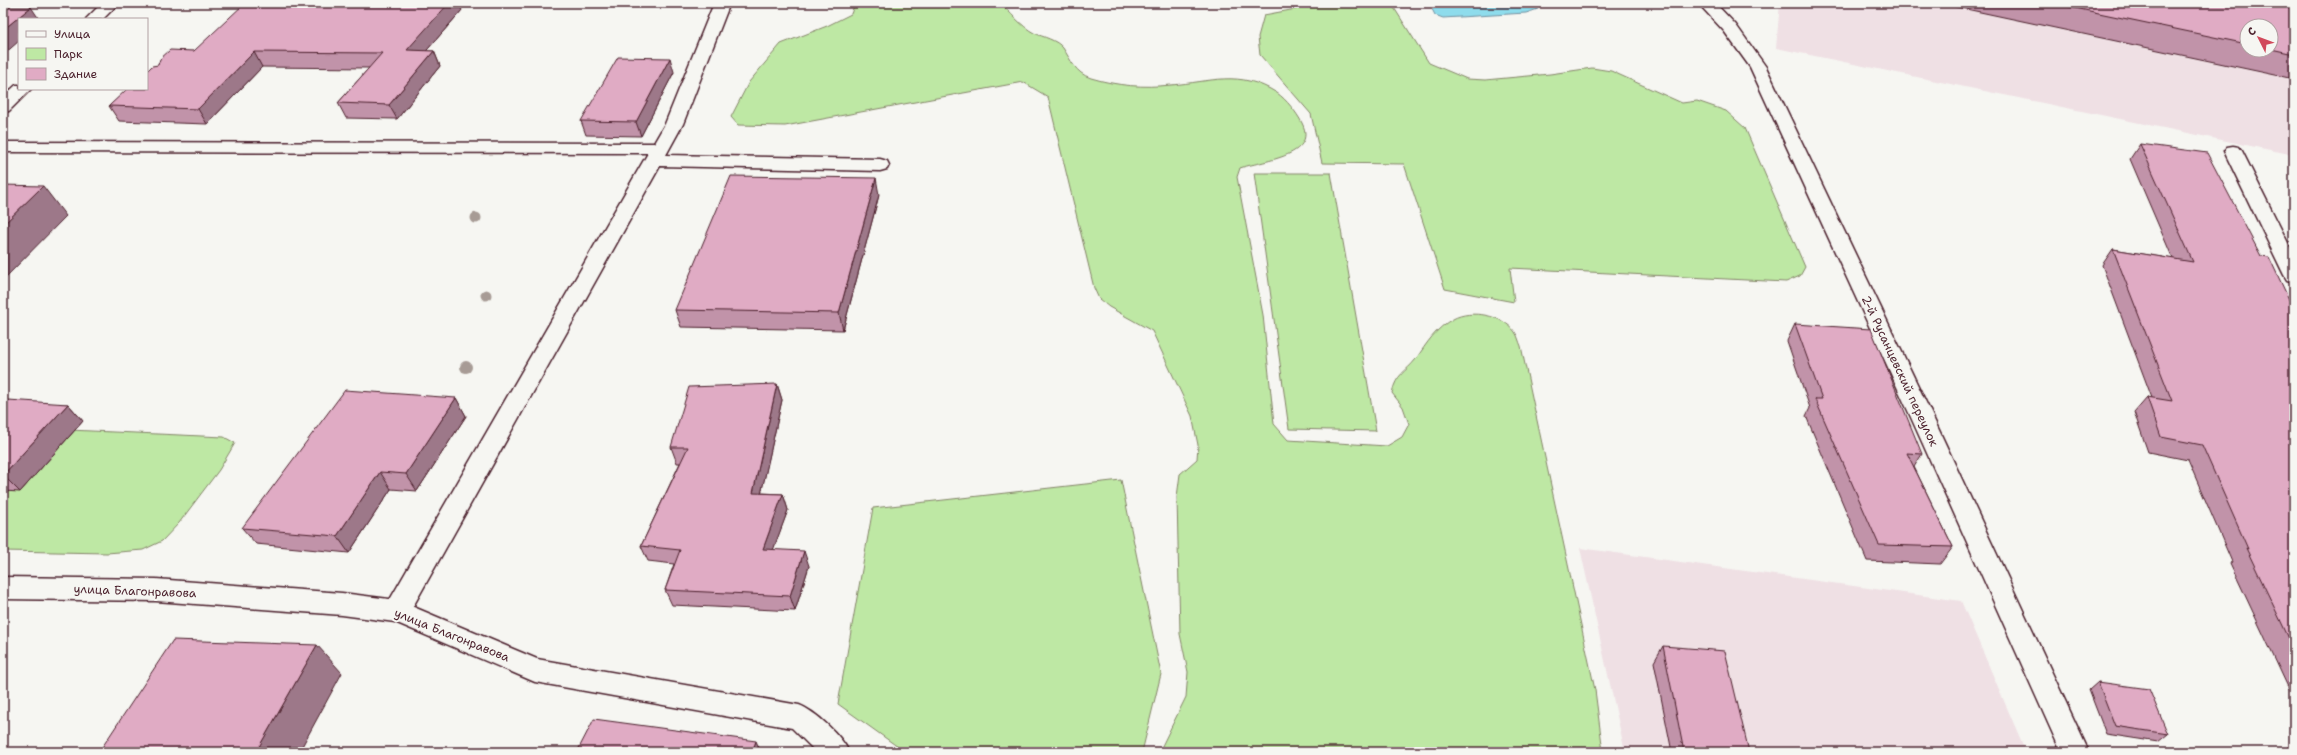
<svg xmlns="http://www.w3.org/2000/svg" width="2297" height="755" font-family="'Shantell Sans',sans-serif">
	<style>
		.built { fill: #efe0e4; fill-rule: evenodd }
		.green { fill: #bee8a4; stroke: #848468 }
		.water { fill: #8edcec; stroke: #73909f }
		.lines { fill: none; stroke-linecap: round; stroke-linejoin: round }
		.service-casing { stroke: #4a1f2b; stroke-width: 3 }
		.minor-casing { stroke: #4a1f2b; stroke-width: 3 }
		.service { fill: #f6f6f2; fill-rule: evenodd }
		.minor { fill: #f6f6f2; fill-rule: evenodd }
		.tree { fill: #a79b95 }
		.wall { fill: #c193a9; stroke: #4a1f2b; fill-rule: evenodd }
		.shaded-wall { fill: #9d7889; stroke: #4a1f2b }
		.building { fill: #e0abc4; stroke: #4a1f2b }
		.labels { text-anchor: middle; stroke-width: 4; stroke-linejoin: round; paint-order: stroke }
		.street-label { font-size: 12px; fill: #4a1f2b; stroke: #f6f6f2 }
	</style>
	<rect width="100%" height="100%" fill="#f6f6f2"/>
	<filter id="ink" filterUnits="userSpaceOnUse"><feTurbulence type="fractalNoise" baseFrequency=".025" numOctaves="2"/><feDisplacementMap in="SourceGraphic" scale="8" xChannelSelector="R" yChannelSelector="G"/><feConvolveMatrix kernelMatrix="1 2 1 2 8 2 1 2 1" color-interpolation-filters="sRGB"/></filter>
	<g filter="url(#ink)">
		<g class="built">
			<path d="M 1780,3 L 2294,3 L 2294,155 L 1776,48 ZM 2247,26 L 2271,26 L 2271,50 L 2247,50 Z"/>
			<polygon points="1580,548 1961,601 2026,752 1625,752"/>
		</g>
		<g class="green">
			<path d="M 855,3 L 1000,3 C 1010,12 1021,26 1034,33 C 1043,37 1057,40 1063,48 C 1071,60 1075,73 1091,78 C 1118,86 1143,88 1171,85 C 1211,82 1239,69 1277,93 C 1286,99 1297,113 1302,123 C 1319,157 1260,161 1240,168 L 1237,177 L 1263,315 L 1274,424 L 1288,440 L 1387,446 L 1402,437 L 1409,424 L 1403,407 L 1392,393 C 1396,374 1405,373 1416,359 C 1426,344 1437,327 1453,319 C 1471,309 1503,315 1515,332 C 1518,336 1519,342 1521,346 L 1595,690 L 1603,752 L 1159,752 L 1186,697 L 1188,672 L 1180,634 L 1177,497 L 1180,474 L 1197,459 L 1198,445 L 1192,416 L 1152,331 L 1109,307 L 1099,299 L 1094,288 L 1048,97 L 1023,82 L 785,126 L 738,125 L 731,117 L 749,82 L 781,44 L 827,26 L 851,14 Z"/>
			<polygon points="1307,3 1391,3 1429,63 1467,79 1485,80 1550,74 1592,68 1611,71 1682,103 1697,101 1726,111 1745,128 1805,267 1800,276 1786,282 1510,268 1514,302 1445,289 1404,164 1322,163 1311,114 1260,55 1258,37 1264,15 1296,9"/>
			<polygon points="1254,173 1331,173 1376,431 1289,429"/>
			<polygon points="3,427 224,437 235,443 219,470 179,523 162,541 143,550 107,553 3,551"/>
			<polygon points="1121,480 1161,674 1142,752 905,752 838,704 873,508"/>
		</g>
		<polygon class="water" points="1437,3 1535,3 1538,9 1526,13 1443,18 1435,15 1432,9"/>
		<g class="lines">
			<defs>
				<polygon id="service" points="714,3 730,3 683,124 666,155 880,159 887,161 889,165 887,169 880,171 660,166 406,619 397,622 388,619 384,611 388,603 648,153 3,152 3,142 654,143 665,124"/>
				<g id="minor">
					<polygon points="102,3 119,3 103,19 86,19"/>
					<polygon points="1698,3 1715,3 1736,25 1766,67 1931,413 2089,752 2061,752 1909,413 1750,67 1724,31"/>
					<polygon points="16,85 19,85 19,89 31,89 9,111 3,112 3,97"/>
					<polygon points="2233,146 2239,147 2242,151 2294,255 2294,282 2287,280 2284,275 2224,151 2227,147"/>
					<path d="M 3,577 L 156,579 L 342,593 L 397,600 L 537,659 L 799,705 C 815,711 842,736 849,752 L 816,752 L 792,728 L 535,682 L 395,622 L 342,615 L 156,601 L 3,599 Z"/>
				</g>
			</defs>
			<use href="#service" class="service-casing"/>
			<use href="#minor" class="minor-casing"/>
			<use href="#service" class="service"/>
			<use href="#minor" class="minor"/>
		</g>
		<g class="tree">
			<circle cx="476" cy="218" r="5.5"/>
			<circle cx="486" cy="295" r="5.5"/>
			<circle cx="466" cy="367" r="6"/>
		</g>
		<g class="wall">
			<path d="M 1938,3 L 2294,3 L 2294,79 ZM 2247,26 L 2271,26 L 2271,50 L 2247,50 Z"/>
			<polygon points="462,10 426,51 434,51 440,66 397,119 346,118 338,103 369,68 262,67 207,124 119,121 109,106 158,65 194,51"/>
			<polygon points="674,72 641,136 586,135 581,121"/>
			<polygon points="2140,144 2261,256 2294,310 2294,700 2230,563 2232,562 2188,460 2148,452 2134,412 2147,397 2152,398 2102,265 2113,249 2173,259 2130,159"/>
			<polygon points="879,195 843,330 681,327 675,310"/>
			<polygon points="1795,324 1922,454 1914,467 1953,547 1940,564 1867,561 1806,416 1810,408 1787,341"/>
			<polygon points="777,384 782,400 761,493 783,494 788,510 773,549 809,566 795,611 672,605 665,590 674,564 648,561 641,546 680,463 677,463 671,447"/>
			<polygon points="456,398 466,416 417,491 391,489 349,553 256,544 242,528"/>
			<polygon points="68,404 83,421 20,492 3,491 3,406"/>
			<polygon points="1663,646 1749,752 1672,752 1654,662"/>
			<polygon points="2098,682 2168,734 2158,742 2106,734 2089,690"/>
			<polygon points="2294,727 2294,744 2289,731"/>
		</g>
		<g class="shaded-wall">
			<polygon points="444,3 458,3 462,10 414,65 407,50"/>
			<polygon points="31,7 39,19 19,19 19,41 3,55 3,30"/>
			<polygon points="434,51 440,66 397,119 389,105"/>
			<polygon points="254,52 262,67 207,124 198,109"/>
			<polygon points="670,58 674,72 641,136 636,122"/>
			<polygon points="876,178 879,195 843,330 839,313"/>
			<polygon points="43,186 66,216 3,280 3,225"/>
			<polygon points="777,384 782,400 758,508 753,493"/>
			<polygon points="456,398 466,416 417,491 406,474"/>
			<polygon points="68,404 83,421 20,492 3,475"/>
			<polygon points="380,472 391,489 349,553 337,536"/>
			<polygon points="783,494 788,510 768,564 763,549"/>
			<polygon points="804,551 809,566 795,611 790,596"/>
			<polygon points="317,645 342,673 299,752 256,752"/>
			<polygon points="756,741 761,752 752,752"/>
		</g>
		<g class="building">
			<polygon points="245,3 449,3 407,50 434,51 389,105 338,103 382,53 254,52 198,109 109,106 127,89 147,89 147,71 152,66 158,65 160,59 170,50 194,51"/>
			<polygon points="2051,3 2294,3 2294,54 2271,49 2271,26 2247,26 2247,44"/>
			<polygon points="3,7 31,7 3,30"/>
			<polygon points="618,57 670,58 636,122 581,121"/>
			<polygon points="2140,144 2207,153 2261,256 2269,257 2294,310 2294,649 2246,548 2248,549 2202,445 2161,437 2147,397 2172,401 2113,249 2193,262"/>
			<polygon points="731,176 876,178 839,313 675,310"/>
			<polygon points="3,185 43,186 3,225"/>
			<polygon points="1795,324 1871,329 1922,454 1907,453 1953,547 1879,545 1815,399 1822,399"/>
			<polygon points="777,384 753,493 783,494 763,549 804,551 790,596 665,590 680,550 641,546 688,447 671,447 689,387"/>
			<polygon points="345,390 456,398 406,474 380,472 337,536 242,528"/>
			<polygon points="8,400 68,404 3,475 3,406"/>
			<polygon points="173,640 317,645 256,752 99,752"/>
			<polygon points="1663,646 1725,651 1749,752 1684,752"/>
			<polygon points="2098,682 2149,689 2168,734 2115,726"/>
			<polygon points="594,719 756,741 752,752 577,752"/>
		</g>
	</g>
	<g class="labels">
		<g class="street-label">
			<text transform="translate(1900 371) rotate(65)" y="4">2-й Русанцевский переулок</text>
			<text transform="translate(135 591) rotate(2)" y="4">улица Благонравова</text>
			<text transform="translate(452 635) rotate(22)" y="4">улица Благонравова</text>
		</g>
	</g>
	<rect width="2297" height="755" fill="none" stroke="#f6f6f2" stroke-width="16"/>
	<rect x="8" y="8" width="2281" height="739" fill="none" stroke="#4a1f2b" stroke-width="1.5" filter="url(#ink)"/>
	<rect x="18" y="18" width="130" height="72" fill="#f6f6f2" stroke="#b1a0a2"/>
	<rect x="26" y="31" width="20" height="6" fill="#f6f6f2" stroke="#b1a0a2"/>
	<text x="54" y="38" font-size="12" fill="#4a1f2b">Улица</text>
	<rect x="26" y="48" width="20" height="12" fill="#bee8a4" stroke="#b1a0a2"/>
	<text x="54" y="58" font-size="12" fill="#4a1f2b">Парк</text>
	<rect x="26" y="68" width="20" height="12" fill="#e0abc4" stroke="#b1a0a2"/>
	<text x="54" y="78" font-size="12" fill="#4a1f2b">Здание</text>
	<g transform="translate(2259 38) rotate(312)"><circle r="19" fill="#f6f6f2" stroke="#b1a0a2"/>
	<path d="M0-3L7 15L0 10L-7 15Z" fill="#d1495b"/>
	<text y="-6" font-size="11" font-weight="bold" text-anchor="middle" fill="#4a1f2b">С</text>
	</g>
</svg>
